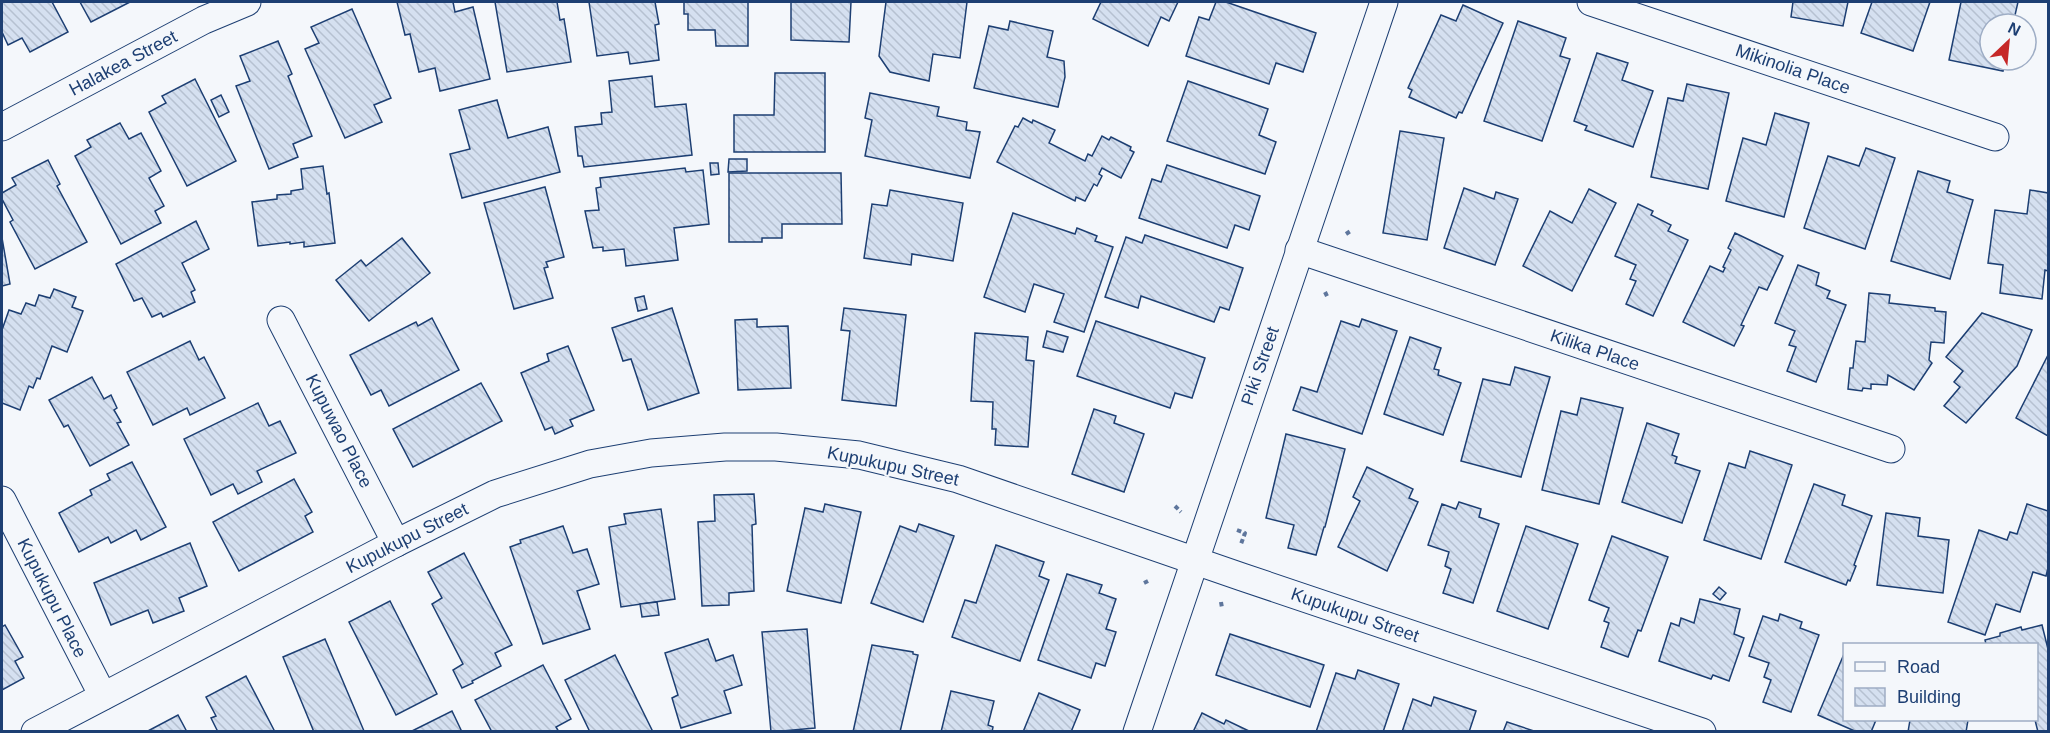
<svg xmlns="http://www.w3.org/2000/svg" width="2050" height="733" font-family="Helvetica,sans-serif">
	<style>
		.building { fill: url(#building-back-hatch); stroke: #1d3f73; stroke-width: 1.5 }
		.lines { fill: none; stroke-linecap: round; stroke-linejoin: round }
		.minor-casing { stroke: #1d3f73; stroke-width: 29 }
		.path { stroke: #5e769c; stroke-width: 4; stroke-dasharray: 4.5 3; stroke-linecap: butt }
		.minor { stroke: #f4f7fb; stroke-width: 27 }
		.labels { text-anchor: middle; stroke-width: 4.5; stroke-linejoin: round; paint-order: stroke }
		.street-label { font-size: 18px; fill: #1d3f73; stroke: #f4f7fb }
	</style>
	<defs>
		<pattern id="building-back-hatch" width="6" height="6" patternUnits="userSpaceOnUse" patternTransform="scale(1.5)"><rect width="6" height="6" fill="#d5e0f0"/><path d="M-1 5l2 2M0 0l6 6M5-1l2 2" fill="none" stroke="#b6c1d1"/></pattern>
	</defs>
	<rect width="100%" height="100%" fill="#f4f7fb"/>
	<g class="building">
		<polygon points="2,2 52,2 68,32 30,52 22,38 8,45 2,32"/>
		<polygon points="80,2 130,2 91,22"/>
		<polygon points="397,2 453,2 455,12 473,7 490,79 440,91 435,68 419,72 410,34 405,35"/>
		<polygon points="495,2 557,2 560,20 564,19 571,62 507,72"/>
		<polygon points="589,2 655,2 659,24 655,25 659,60 630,64 628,52 597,56"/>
		<polygon points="684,2 748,2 748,46 716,46 715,30 688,30 688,14 684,14"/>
		<polygon points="791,2 851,2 849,42 791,40"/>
		<polygon points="886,2 967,2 960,58 933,54 929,81 890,72 879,56"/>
		<polygon points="1101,2 1178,2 1169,21 1161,17 1148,46 1093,19"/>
		<polygon points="1216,2 1226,2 1316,33 1303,72 1276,63 1269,84 1186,56 1199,17 1209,20"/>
		<polygon points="1793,2 1848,2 1843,26 1791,17"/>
		<polygon points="1872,2 1930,2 1913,51 1861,33"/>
		<polygon points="1961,2 2018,2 2013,24 1990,24 1990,60 2006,60 2003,71 1949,60"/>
		<polygon points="1463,5 1503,23 1462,113 1459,112 1456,118 1409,97 1412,90 1408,88 1441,15 1456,21"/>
		<polygon points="352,9 391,98 374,105 382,122 345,138 305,49 319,43 311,27"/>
		<polygon points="1010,21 1053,31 1047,57 1064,61 1065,77 1058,107 974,88 989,26 1008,30"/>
		<polygon points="1518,21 1566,38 1560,56 1570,59 1542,141 1484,121"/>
		<polygon points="278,41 292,74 288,76 312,136 293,144 298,157 269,169 236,86 250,81 240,56"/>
		<polygon points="1597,53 1628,63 1622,80 1653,91 1633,147 1585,130 1587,126 1574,121"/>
		<polygon points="775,73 825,73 825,152 734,152 734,115 774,115"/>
		<polygon points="652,76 655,107 686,104 692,155 584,167 582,156 578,156 575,127 602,124 601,113 612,112 609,81"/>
		<polygon points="195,79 236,161 187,186 149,112 166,103 162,96"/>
		<polygon points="1188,81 1268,109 1259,135 1276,142 1265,174 1167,141"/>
		<polygon points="1687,84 1729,93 1708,189 1651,177 1668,98 1683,101"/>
		<polygon points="870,93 939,107 937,116 967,122 966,130 980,132 970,178 865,156 872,120 865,118"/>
		<polygon points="221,95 229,112 219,117 211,100"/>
		<polygon points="497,100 508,138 548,127 560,172 462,198 450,154 470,149 459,110"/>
		<polygon points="1775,113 1809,123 1784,217 1726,201 1743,138 1766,145"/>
		<polygon points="1023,118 1032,123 1033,120 1055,130 1049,143 1085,161 1088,154 1092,156 1102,136 1109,140 1111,137 1131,147 1130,150 1134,152 1121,178 1102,168 1099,174 1102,176 1097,186 1094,184 1085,201 1076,197 1075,201 997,162 1015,126 1018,127"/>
		<polygon points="120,123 129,139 141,133 161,171 149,178 164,206 155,211 161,223 121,244 75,156 91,147 87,140"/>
		<polygon points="1400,131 1444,138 1427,240 1383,233"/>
		<polygon points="1866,148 1895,158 1865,249 1804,228 1828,156 1859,166"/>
		<polygon points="729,159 747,159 747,171 728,172"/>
		<polygon points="48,160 60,184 57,186 87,242 35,269 10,222 13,220 2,199 2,193 16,185 12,178"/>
		<polygon points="710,163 718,163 719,174 711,175"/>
		<polygon points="1167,165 1260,196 1249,230 1235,225 1227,248 1139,218 1152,179 1161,182"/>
		<polygon points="323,166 327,194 329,193 335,243 304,247 304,242 290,244 290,242 258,246 252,202 277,199 277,195 291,194 291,191 303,189 301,169"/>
		<polygon points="685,168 686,172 703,170 709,224 674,228 678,260 626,266 624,249 603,251 603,247 593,248 585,211 599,210 596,188 601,187 600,178"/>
		<polygon points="1918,171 1950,181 1947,192 1973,200 1950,279 1891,261"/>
		<polygon points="729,173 841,173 842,224 782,224 782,238 762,238 762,242 729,242"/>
		<polygon points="545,187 564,257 546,262 548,267 544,268 553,298 514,309 484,203"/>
		<polygon points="1464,188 1494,199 1496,192 1518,199 1495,265 1444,248"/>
		<polygon points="1589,189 1616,203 1572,291 1523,266 1550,211 1572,223"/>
		<polygon points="890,190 963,203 953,261 912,254 911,265 864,258 872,204 887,206"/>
		<polygon points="2030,190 2048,193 2048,271 2045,270 2042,299 2000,293 2003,265 1988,263 1995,210 2027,214"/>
		<polygon points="1638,204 1653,211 1651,215 1671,225 1668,231 1688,240 1653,316 1626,304 1636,281 1630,279 1636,265 1615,256"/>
		<polygon points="1013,213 1075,234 1077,228 1097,236 1095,241 1113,247 1084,332 1054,322 1064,294 1034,284 1025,312 984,297"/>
		<polygon points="196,221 209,249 182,263 195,290 191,292 195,302 163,317 161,313 152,317 142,298 134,301 116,264"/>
		<polygon points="1735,233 1783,256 1767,290 1759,287 1741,325 1744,326 1734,346 1683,322 1710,266 1723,272 1725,268 1723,267 1731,250 1728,248"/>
		<polygon points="1145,235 1243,268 1229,310 1220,307 1214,322 1141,296 1138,308 1105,297 1126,237 1142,243"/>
		<polygon points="2,238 10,284 2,286"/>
		<polygon points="402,238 430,273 369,321 336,280 361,260 366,266"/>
		<polygon points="1798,265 1819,273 1816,285 1830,291 1827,298 1846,305 1816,382 1787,371 1796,347 1789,345 1795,331 1775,323"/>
		<polygon points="54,289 76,297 72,307 83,311 67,352 52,346 40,379 37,378 33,388 29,386 20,410 2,403 2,330 9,310 21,314 26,303 35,306 39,295 50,298"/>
		<polygon points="1869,293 1890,295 1889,303 1935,308 1935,311 1946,312 1944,343 1931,342 1929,360 1932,363 1914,390 1888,375 1887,385 1871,384 1871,389 1863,388 1862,391 1848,389 1850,368 1853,368 1856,341 1865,342"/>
		<polygon points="644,296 647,309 638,311 635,298"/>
		<polygon points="672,308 699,393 648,410 631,359 623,361 612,328"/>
		<polygon points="844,308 906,315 896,406 842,400 850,331 841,330"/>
		<polygon points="1982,313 2032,330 2017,366 1966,423 1944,406 1960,387 1954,382 1963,371 1946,357"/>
		<polygon points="432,318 459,370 389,406 381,390 371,395 350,355 416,322 418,326"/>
		<polygon points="757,319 757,327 788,326 791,388 738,390 735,320"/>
		<polygon points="1362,319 1397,331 1362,434 1293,410 1301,387 1317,392 1341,321 1359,327"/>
		<polygon points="1096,321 1205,358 1192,398 1175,393 1170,408 1077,376"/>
		<polygon points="1047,331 1068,337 1063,352 1043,347"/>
		<polygon points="975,333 1028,337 1026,360 1034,361 1028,447 995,445 996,429 992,429 993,402 971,401"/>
		<polygon points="1410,337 1441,348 1434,369 1439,370 1438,375 1461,383 1443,435 1384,414"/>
		<polygon points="190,341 199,360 204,357 225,398 190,415 187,408 153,425 127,372"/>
		<polygon points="568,346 594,410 570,420 573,426 555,434 552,427 545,430 521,373 549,361 547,354"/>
		<polygon points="2048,355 2048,436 2016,418"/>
		<polygon points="1515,367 1550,377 1521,477 1461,461 1483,379 1510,385"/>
		<polygon points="92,377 104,399 111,395 117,408 114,410 121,422 117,423 129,445 90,466 68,425 64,427 49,400"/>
		<polygon points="481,383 502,421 413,467 393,429"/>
		<polygon points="1581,398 1623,408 1599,504 1542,490 1561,411 1577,415"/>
		<polygon points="258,403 269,426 280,421 296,453 257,471 262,482 238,494 233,484 211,495 184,439"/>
		<polygon points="1094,409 1116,416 1114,423 1144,434 1124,492 1072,474"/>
		<polygon points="1647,423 1679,434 1672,455 1677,457 1675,463 1700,471 1682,523 1622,502"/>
		<polygon points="1286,434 1345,449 1325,527 1324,527 1316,555 1288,548 1294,525 1266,518"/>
		<polygon points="1750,451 1792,465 1761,559 1704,540 1729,463 1745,468"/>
		<polygon points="132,462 166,527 141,540 136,530 111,543 108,537 79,552 59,513 92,495 90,490 110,480 107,474"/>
		<polygon points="1367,467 1413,489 1409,498 1418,502 1387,571 1338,547 1360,501 1353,497"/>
		<polygon points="294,479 312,512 305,516 313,532 239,571 213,522"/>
		<polygon points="1814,484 1845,495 1842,505 1872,516 1854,565 1856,566 1850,581 1848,580 1846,585 1785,562"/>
		<polygon points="754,494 756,524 752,525 754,591 729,593 729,605 702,606 698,522 715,521 714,495"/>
		<polygon points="1459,502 1481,509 1479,517 1499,524 1473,603 1443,593 1451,569 1445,566 1449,552 1428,545 1442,504 1456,509"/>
		<polygon points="825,504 861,512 841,603 787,591 805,508 823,512"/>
		<polygon points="2027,504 2048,511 2048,568 2046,576 2033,572 2020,612 1996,604 1985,635 1948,622 1979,530 2007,540 2010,532 2017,534"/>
		<polygon points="661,509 675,599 621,607 609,527 626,524 624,514"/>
		<polygon points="1886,513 1920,518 1918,536 1949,540 1943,593 1877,585"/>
		<polygon points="919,524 954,536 923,622 871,603 900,526 916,532"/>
		<polygon points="563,526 573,553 587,549 599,584 577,591 590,629 543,644 510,547 521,543 520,540"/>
		<polygon points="1526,526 1578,544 1548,629 1497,611"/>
		<polygon points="1612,536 1668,557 1641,631 1638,630 1628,657 1601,647 1609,623 1604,621 1609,608 1589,600"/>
		<polygon points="190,543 207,586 179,598 184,611 153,623 148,610 111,625 94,583"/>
		<polygon points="996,545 1044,562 1039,576 1049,580 1020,661 952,637 965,600 976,603"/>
		<polygon points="464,553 512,645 495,653 501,666 472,681 473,683 462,688 453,670 463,664 432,604 442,598 428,572"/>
		<polygon points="1067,574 1102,585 1099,593 1116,599 1106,629 1116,632 1105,666 1096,663 1091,678 1038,660"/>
		<polygon points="1719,587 1726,593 1720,600 1713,594"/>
		<polygon points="1700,599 1740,609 1734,634 1744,638 1729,681 1713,675 1711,679 1659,661 1671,623 1679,626 1681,618 1694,623"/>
		<polygon points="390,601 437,694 396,715 349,622"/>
		<polygon points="657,602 659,615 642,617 640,604"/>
		<polygon points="1780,614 1802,622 1800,628 1819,635 1791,712 1763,702 1771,680 1764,677 1769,663 1749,656 1763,616 1778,621"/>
		<polygon points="5,625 23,657 15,661 24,678 2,690 2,627"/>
		<polygon points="2042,625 2048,649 2048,732 2038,732 2035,720 2036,720 2036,644 1986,644 1985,640 2000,636 2000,633 2021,627 2022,630"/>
		<polygon points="807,629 815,728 771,732 762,632"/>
		<polygon points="1230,634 1324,665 1310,707 1216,675"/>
		<polygon points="325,639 364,731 363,732 314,732 283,657"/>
		<polygon points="708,639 716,661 733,655 742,685 724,691 731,713 681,728 672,698 678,695 665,653"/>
		<polygon points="872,645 913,652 913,654 918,655 900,732 853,732"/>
		<polygon points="1844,654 1844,720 1876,720 1871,732 1857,732 1818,715"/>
		<polygon points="615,655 653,732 590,732 565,680"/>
		<polygon points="543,665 571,719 556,727 559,732 492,732 475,700"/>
		<polygon points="1358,670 1399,684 1383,732 1316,732 1336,673 1355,679"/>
		<polygon points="246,676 275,732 218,732 211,718 216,716 206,697"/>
		<polygon points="951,691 994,701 988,725 993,727 992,732 941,732"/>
		<polygon points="1039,693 1080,710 1071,732 1023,732"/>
		<polygon points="1434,697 1476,711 1469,732 1402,732 1413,699 1431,706"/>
		<polygon points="452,711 462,732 410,732"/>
		<polygon points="1202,713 1224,724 1226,720 1251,732 1193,732"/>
		<polygon points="178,715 187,732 146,732"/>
		<polygon points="1910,720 1968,720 1966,732 1908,732"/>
		<polygon points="1507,722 1537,732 1503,732"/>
	</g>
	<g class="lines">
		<defs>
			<g id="minor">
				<polyline points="1591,2 1995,137"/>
				<polyline points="2,127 204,20 247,2"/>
				<polyline points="1299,250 1891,449"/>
				<polyline points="281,320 396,543"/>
				<polyline points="2,500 103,696"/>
				<polyline points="35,732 396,543 495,494 590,464 651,453 725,447 776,447 859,455 958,479 1242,577 1702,732"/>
				<polyline points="1137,732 1384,2"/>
			</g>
		</defs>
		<use href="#minor" class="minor-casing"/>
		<g class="path">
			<polyline points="1346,234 1352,230"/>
			<polyline points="1325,292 1328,298"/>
			<polyline points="1175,506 1181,512"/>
			<polyline points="1237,530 1245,533 1241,544"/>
			<polyline points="1144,583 1150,580"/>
			<polyline points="1221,602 1222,608"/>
		</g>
		<use href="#minor" class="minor"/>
	</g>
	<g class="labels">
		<g class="street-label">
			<text transform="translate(123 63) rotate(-28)" y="6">Halakea Street</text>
			<text transform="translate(1793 69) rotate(19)" y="6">Mikinolia Place</text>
			<text transform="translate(1595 350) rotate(19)" y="6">Kilika Place</text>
			<text transform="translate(1260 366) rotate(-71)" y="6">Piki Street</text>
			<text transform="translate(339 431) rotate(63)" y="6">Kupuwao Place</text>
			<text transform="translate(893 466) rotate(12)" y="6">Kupukupu Street</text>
			<text transform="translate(407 538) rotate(-27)" y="6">Kupukupu Street</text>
			<text transform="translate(52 598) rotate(63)" y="6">Kupukupu Place</text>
			<text transform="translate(1355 615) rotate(19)" y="6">Kupukupu Street</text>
		</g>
	</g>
	<rect width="2050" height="733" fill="none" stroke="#1d3f73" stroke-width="6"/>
	<rect x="1843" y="643" width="195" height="78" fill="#f4f7fb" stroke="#9eadc5" stroke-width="1.5"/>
	<rect x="1855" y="662" width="30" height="9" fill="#f4f7fb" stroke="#9eadc5" stroke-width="1.5"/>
	<text x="1897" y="673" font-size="18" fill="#1d3f73">Road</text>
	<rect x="1855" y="688" width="30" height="18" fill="url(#building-back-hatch)" stroke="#9eadc5" stroke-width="1.5"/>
	<text x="1897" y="703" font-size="18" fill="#1d3f73">Building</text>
	<g transform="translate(2008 42) rotate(26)"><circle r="28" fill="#f4f7fb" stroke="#9eadc5" stroke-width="1.5"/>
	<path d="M0-4.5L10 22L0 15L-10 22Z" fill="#c62828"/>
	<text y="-9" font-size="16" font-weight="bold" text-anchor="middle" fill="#1d3f73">N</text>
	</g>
</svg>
